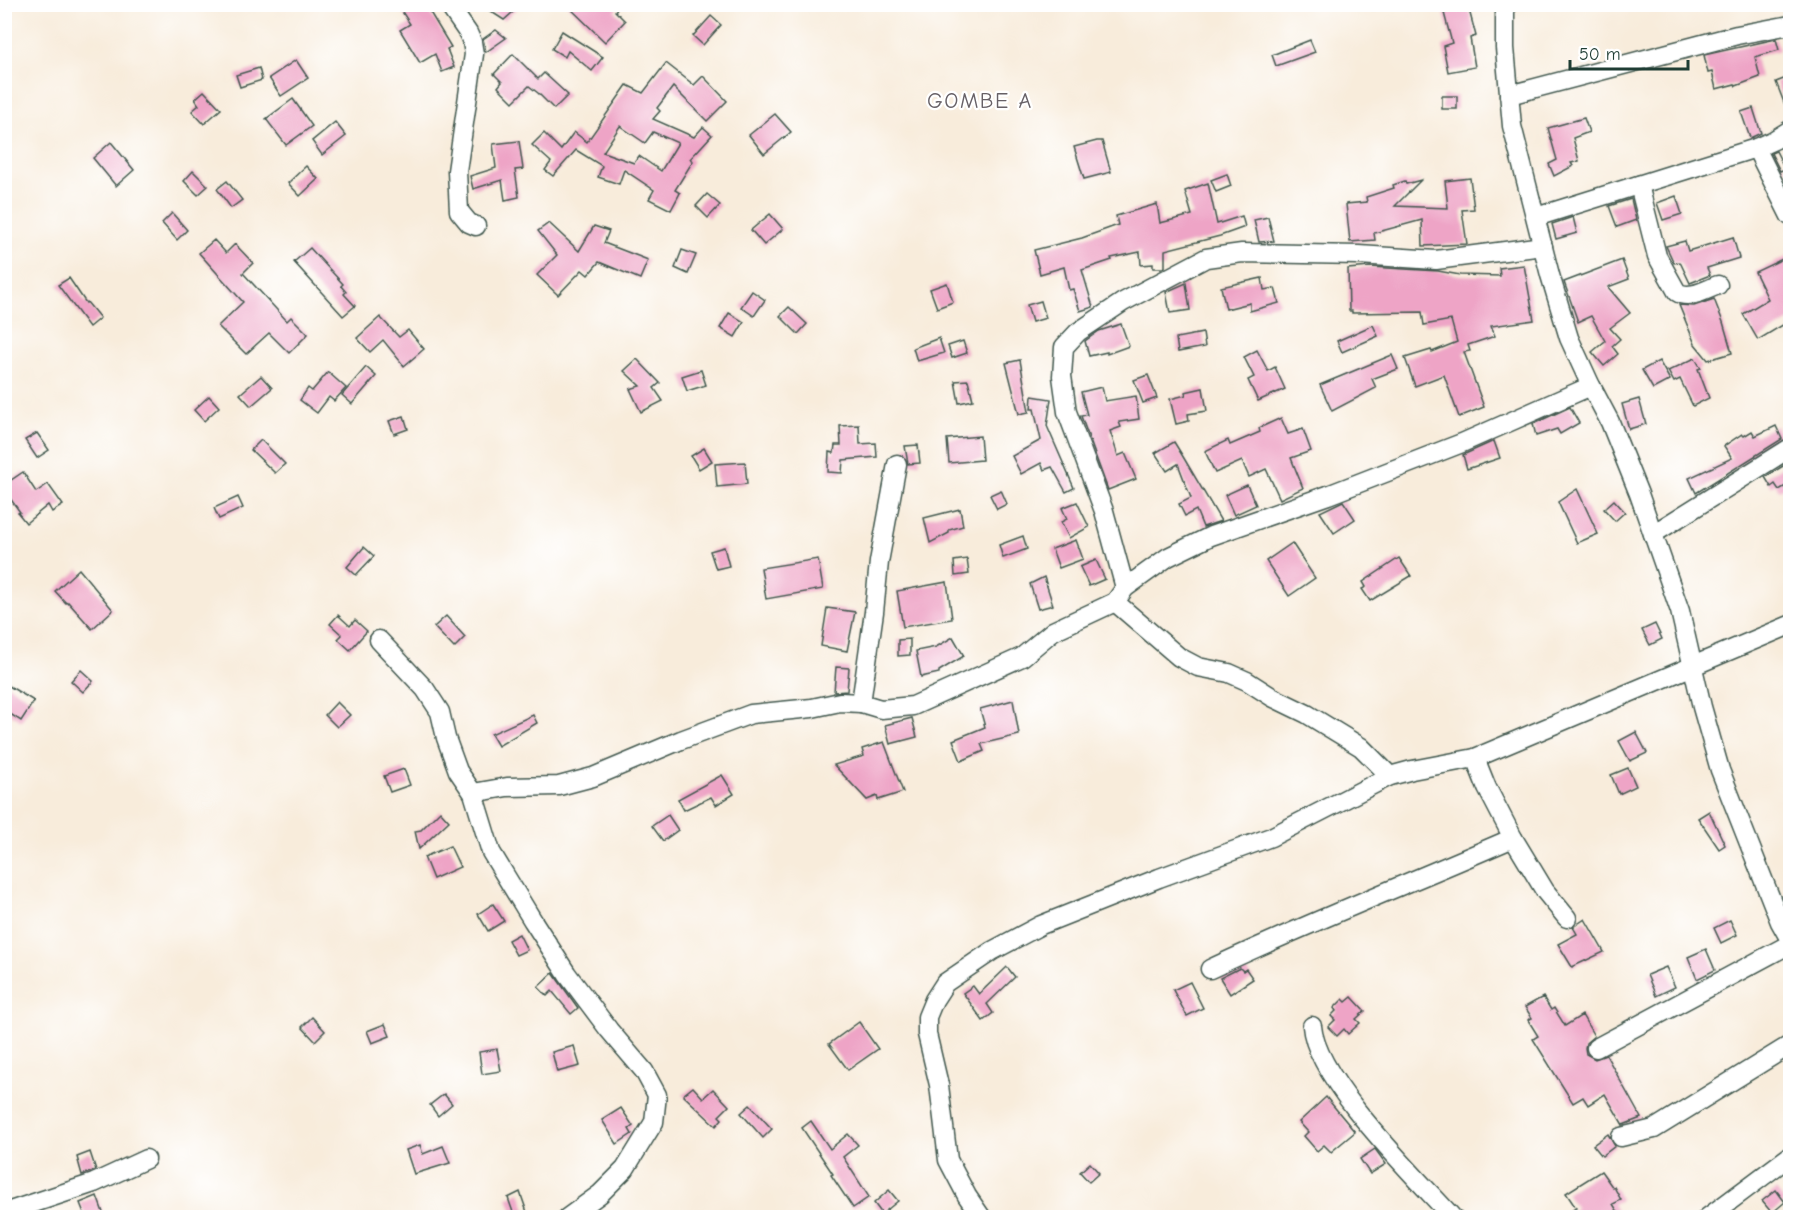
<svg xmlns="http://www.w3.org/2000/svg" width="1795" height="1222" font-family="'Comic Neue',sans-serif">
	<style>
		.building { fill: #eea4c6; fill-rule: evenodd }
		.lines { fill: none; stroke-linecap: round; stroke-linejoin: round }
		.minor-casing { stroke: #40574d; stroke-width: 21 }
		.minor { stroke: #fff; stroke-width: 18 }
		.labels { text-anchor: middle; stroke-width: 4.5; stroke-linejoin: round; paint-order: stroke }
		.quarter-label { font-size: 22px; letter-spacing: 1.5px; fill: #676167; stroke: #fff }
	</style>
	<rect width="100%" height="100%" fill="#fff"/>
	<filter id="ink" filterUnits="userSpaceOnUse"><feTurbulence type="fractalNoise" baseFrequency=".0167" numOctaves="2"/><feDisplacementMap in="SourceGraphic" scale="12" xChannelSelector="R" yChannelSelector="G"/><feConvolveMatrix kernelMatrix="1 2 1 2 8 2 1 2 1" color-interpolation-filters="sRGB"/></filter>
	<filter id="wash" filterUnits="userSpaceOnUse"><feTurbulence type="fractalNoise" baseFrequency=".008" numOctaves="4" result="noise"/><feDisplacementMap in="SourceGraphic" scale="24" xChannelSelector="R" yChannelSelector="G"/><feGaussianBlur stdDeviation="1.35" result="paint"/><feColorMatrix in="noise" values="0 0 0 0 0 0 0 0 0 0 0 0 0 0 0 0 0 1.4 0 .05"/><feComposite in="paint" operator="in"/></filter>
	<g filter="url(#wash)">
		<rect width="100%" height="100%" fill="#f8ecdb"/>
		<g id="blocks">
			<g class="building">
				<polygon points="397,4 425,4 451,47 447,49 454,67 442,72 435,54 420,63 400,30 410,24"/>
				<polygon points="479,4 522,4 504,20"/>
				<polygon points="566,4 620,4 615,11 625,21 605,42"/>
				<polygon points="1468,6 1476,36 1470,38 1475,67 1448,72 1443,46 1452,43 1444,13"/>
				<polygon points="711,16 721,25 703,45 693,36"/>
				<polygon points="496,30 506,38 486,52 483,39"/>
				<polygon points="562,31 603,57 592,71 568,51 565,57 552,49"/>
				<polygon points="1776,39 1779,50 1755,57 1760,77 1736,86 1735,84 1716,89 1712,72 1708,73 1704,55"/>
				<polygon points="1310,40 1315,52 1276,66 1272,55"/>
				<polygon points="513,54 538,79 544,73 568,95 554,109 538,93 529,86 513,102 498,87 502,82 494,74"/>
				<polygon points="296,60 308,78 281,96 269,78"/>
				<path d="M 666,63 L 694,85 L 703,76 L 727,101 L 707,121 L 673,87 L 657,108 L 660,111 L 653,119 L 694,137 L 703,127 L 712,135 L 690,159 L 693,161 L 675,190 L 680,193 L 671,210 L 649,199 L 654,190 L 624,170 L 619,184 L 598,177 L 602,166 L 576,150 L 553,176 L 545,170 L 551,162 L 532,145 L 544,133 L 561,150 L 574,132 L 587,142 L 627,85 L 643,93 ZM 620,126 L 645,143 L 653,132 L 678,143 L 661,171 L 639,156 L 634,163 L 603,152 Z"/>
				<polygon points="259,68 262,80 240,87 236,75"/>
				<polygon points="1791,76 1791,118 1790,118 1776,82"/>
				<polygon points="204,91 221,109 204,124 192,111 199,105 195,99"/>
				<rect x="1442" y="96" width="15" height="13"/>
				<polygon points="293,99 312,126 286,145 266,119"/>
				<polygon points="1753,108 1761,133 1750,138 1741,112"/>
				<polygon points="775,114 791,132 764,154 749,135"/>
				<polygon points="1584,118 1589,132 1573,138 1579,161 1571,163 1573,166 1554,176 1549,164 1557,160 1548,128"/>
				<polygon points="335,122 346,136 322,155 312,141"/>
				<polygon points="519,141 523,169 515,170 519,197 505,200 502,180 473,189 470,176 496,168 493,144"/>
				<polygon points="1097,141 1102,141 1111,172 1084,179 1074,147"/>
				<polygon points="111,142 134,170 116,186 93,158"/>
				<polygon points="1776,151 1785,169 1780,171 1771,153"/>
				<polygon points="306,166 318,179 300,196 288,183"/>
				<polygon points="193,171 208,186 198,195 184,181"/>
				<polygon points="1227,174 1231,186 1216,192 1211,180"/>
				<polygon points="1470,178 1474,209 1462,210 1467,244 1423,246 1422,220 1374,233 1375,240 1350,242 1346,204 1367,202 1366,197 1394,188 1393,185 1405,181 1406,184 1421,180 1395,206 1448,208 1445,181"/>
				<polygon points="227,181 242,200 231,208 217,189"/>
				<polygon points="1208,183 1217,224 1242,216 1245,227 1220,236 1165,250 1165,267 1163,268 1153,268 1153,264 1141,265 1140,252 1111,258 1112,260 1082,270 1093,307 1080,311 1073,289 1069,290 1064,267 1040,274 1034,250 1082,238 1118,225 1116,216 1157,204 1160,223 1192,215 1185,191"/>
				<polygon points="707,194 720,205 708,218 696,206"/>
				<polygon points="1676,196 1682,214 1663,220 1657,203"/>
				<polygon points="1631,199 1636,220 1617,227 1609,206"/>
				<polygon points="172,213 187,230 177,240 162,223"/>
				<polygon points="770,214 783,229 764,245 751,230"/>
				<polygon points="1268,217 1274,241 1259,242 1254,220"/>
				<polygon points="1573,217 1577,233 1556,239 1552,224"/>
				<polygon points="549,223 579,251 594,226 609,231 604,243 648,260 640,279 599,262 588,275 582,270 558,295 537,275 557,255 538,231"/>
				<polygon points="1733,237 1739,258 1707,268 1710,275 1690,283 1680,262 1674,263 1666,246 1685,241 1688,251"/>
				<polygon points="214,240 226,253 235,244 253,263 243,273 287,321 291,317 308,334 289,353 269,333 246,354 218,326 243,302 199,253"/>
				<polygon points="310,248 343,284 341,286 346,292 344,294 355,306 343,316 294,262"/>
				<polygon points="682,250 696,255 688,274 675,268"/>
				<polygon points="1791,255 1791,320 1758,340 1743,314 1768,299 1755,272"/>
				<polygon points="1622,260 1629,279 1608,287 1630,313 1610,328 1620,339 1612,346 1618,354 1604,366 1592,352 1605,341 1591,316 1578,322 1564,282"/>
				<polygon points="1524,265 1534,320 1491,326 1495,336 1468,345 1470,351 1464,352 1484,407 1459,417 1444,375 1415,386 1405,358 1431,350 1432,352 1457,342 1451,320 1424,325 1422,312 1352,313 1352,311 1349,311 1348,269 1370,267 1438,271 1460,275 1500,276 1499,268"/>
				<polygon points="69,278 86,303 87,302 100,318 89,327 58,285"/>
				<polygon points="1262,278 1264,290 1275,288 1279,303 1250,311 1250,303 1226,309 1221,287"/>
				<polygon points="947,283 953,302 937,308 930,289"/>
				<polygon points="1186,283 1190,310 1170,313 1166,292"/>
				<polygon points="752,291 765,300 754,316 741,307"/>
				<polygon points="1714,299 1723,322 1732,353 1708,360 1695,344 1679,305 1694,306"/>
				<polygon points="1041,301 1046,318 1032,322 1027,305"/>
				<polygon points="789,307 807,324 798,334 780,316"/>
				<polygon points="729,313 744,322 735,337 720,328"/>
				<polygon points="380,317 399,337 408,330 424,349 404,366 383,340 370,352 357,338"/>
				<polygon points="1121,324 1129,346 1107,354 1107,352 1089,356 1085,341 1099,331"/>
				<polygon points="1373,325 1378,336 1342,352 1337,341"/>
				<polygon points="1203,333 1205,347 1178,352 1176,338"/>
				<polygon points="939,338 944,353 917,361 913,348"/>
				<polygon points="963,341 967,353 952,358 948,346"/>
				<polygon points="1257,350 1268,371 1275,367 1285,389 1258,401 1248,380 1254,377 1244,357"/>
				<polygon points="1392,355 1398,369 1372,379 1376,388 1332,411 1320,385"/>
				<polygon points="1695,358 1701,368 1698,369 1709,398 1693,406 1680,379 1674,382 1668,371"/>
				<polygon points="637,359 660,383 654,388 663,401 641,412 630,389 640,386 624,371"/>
				<polygon points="1020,360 1029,412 1019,414 1006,363"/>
				<polygon points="1659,361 1670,380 1653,389 1642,370"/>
				<polygon points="366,367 376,376 352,404 342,395"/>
				<polygon points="701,370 706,385 687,391 682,376"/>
				<polygon points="328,372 346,388 334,401 329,397 317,413 300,400 308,388 312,391"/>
				<polygon points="1148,375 1157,398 1143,403 1134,380"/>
				<polygon points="261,376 272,388 251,406 240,394"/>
				<polygon points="968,380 973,400 959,403 955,381"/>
				<polygon points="1102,387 1105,401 1136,396 1139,419 1119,422 1121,427 1110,431 1118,456 1125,453 1136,479 1108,490 1081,416 1087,415 1081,392"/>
				<polygon points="1203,388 1207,411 1188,414 1189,421 1176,424 1170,399 1186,395 1185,392"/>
				<polygon points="209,396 219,407 204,421 194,410"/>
				<polygon points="1032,396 1051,399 1047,426 1074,488 1066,492 1052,467 1044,470 1041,463 1021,474 1012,456 1041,440 1034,409 1031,409"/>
				<polygon points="1639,399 1646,424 1629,429 1622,404"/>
				<polygon points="1570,407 1579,423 1560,434 1557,429 1536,436 1533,424"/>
				<polygon points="404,416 408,429 394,434 389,421"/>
				<polygon points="1281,418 1288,434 1303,429 1311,451 1291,458 1303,488 1280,499 1266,469 1249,477 1242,461 1215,473 1205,451 1228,440 1230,445 1260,432 1259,428"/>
				<polygon points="859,425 860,444 876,443 877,457 843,460 842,473 828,472 829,452 834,453 835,445 841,445 840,426"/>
				<polygon points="1776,426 1782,439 1696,493 1689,478 1732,458 1724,446 1742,434 1744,436 1752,431 1755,436"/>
				<polygon points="37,433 49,450 37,458 25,440"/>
				<polygon points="980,436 982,460 949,463 947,439"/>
				<polygon points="261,440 285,464 275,473 251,450"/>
				<polygon points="1494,441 1500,458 1467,469 1463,455"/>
				<polygon points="1174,442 1182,455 1221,521 1203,527 1196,510 1185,516 1179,504 1191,498 1178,464 1167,471 1155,453"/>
				<polygon points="918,445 920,463 908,464 905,446"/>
				<polygon points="704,448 712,461 699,469 691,456"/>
				<polygon points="745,462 747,484 717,487 715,464"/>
				<polygon points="1788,463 1791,466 1791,483 1779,490 1775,484 1771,487 1765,477"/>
				<polygon points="23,472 36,492 48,484 63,505 52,512 48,505 26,523 18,513 20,512 4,490 4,485"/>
				<polygon points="1247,485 1256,505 1234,515 1225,495"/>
				<polygon points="1577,489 1598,534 1577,543 1558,502"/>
				<polygon points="1001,490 1007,504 997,509 990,495"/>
				<polygon points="238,497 243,508 219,519 214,508"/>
				<polygon points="1614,500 1625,512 1615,521 1604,509"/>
				<polygon points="1343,501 1355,519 1334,533 1320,512"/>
				<polygon points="1077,502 1089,527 1069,538 1061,522 1067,519 1062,508"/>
				<polygon points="960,509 963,526 949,530 949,533 930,543 924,518"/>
				<polygon points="1023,536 1027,549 1003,558 999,545"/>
				<polygon points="1076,540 1083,559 1059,568 1052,549"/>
				<polygon points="1292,543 1315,578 1289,596 1266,561"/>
				<polygon points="364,547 374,556 356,575 347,567"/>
				<polygon points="724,547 729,566 716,569 710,551"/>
				<polygon points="1399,558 1411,576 1370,601 1362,589 1366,587 1363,582"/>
				<polygon points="818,559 823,589 766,599 761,568"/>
				<polygon points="967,559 969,574 955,576 954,561"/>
				<polygon points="1096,560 1105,579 1089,586 1080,567"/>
				<polygon points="79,569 113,610 92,629 68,602 66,603 55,591"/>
				<polygon points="1044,577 1053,605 1038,609 1030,584"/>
				<polygon points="947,582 952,619 903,627 897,591"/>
				<polygon points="827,608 855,612 847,651 821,646"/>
				<polygon points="338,615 350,626 355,620 367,631 350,650 338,639 342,635 330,624"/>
				<polygon points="446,616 465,637 454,648 434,627"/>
				<polygon points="1655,624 1662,639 1650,645 1642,630"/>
				<polygon points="953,637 964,656 939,671 939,673 921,677 916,651 936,647"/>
				<polygon points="910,639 910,655 898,656 898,640"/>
				<polygon points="836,667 849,668 847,691 834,692"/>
				<polygon points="81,670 93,681 83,692 71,681"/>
				<polygon points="4,683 34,701 21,721 4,710"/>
				<polygon points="1013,700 1019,735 981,744 984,751 961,761 953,740 985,727 980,709"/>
				<polygon points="337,702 350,715 337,727 325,715"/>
				<polygon points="533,715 537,723 498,746 491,734"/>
				<polygon points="912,718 917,737 890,744 885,725"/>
				<polygon points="1636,732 1647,753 1630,761 1619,741"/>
				<polygon points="884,742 903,792 878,800 877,796 867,800 834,765 864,756 862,749"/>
				<polygon points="1628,768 1636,786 1619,794 1611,775"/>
				<polygon points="404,769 410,785 390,792 384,776"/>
				<polygon points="722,775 734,794 716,805 711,797 684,810 678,799"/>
				<polygon points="440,811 449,821 419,849 415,831 421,830"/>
				<polygon points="1709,811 1725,845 1719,849 1698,818"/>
				<polygon points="668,815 678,830 663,841 652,826"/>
				<polygon points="450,846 460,867 433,879 424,857"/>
				<polygon points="493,904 504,921 488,931 478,914"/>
				<polygon points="1585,919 1604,952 1572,967 1558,944 1577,934 1573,927"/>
				<polygon points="1730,920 1737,935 1721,943 1714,928"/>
				<polygon points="519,934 527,950 516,955 508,940"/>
				<polygon points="1706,949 1715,970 1697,979 1688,957"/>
				<polygon points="1007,967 1015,977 987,1004 993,1013 983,1021 963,993 973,986 979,994"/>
				<polygon points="1666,967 1675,987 1656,996 1647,975"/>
				<polygon points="1240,968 1243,971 1246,969 1253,979 1230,994 1220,978"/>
				<polygon points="553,973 578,1008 571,1014 552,991 547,996 538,987"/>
				<polygon points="1190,982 1203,1008 1187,1016 1173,990"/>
				<polygon points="1352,997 1365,1011 1356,1019 1360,1023 1348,1034 1344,1029 1337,1036 1328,1027 1335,1020 1331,1016 1336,1011 1334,1008 1343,999 1346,1002"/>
				<polygon points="1543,997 1551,1010 1554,1008 1565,1026 1582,1015 1594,1036 1586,1043 1585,1048 1586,1054 1595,1059 1606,1055 1641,1118 1623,1125 1605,1094 1588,1105 1583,1097 1573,1103 1533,1039 1538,1036 1528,1020 1532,1018 1525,1007"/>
				<polygon points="312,1017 325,1031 315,1041 302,1027"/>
				<polygon points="859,1022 878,1049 848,1070 829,1044"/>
				<polygon points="385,1024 390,1036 372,1043 367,1031"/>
				<polygon points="574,1046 580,1066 557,1072 552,1052"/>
				<polygon points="497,1049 501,1071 482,1074 479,1052"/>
				<polygon points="693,1087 703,1098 713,1089 729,1106 719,1116 722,1119 716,1126 683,1095"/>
				<polygon points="444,1094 452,1104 438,1116 430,1105"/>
				<polygon points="1326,1097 1355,1132 1331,1152 1324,1145 1317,1151 1304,1136 1308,1132 1299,1122"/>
				<polygon points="750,1105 772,1129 763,1138 741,1113"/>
				<polygon points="621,1108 633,1126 629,1129 632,1134 617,1144 602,1120"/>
				<polygon points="811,1121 830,1149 848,1134 858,1145 843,1157 869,1197 853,1208 831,1175 833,1174 802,1128"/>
				<polygon points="1608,1134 1615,1146 1602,1156 1593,1145"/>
				<polygon points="420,1145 423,1154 443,1146 450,1163 414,1174 406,1150"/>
				<polygon points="1375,1149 1386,1164 1370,1174 1360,1159"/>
				<polygon points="90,1152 96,1170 82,1175 77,1157"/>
				<polygon points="1090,1163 1099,1173 1089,1182 1080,1172"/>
				<polygon points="1601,1171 1613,1188 1614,1187 1621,1200 1613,1204 1618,1212 1608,1218 1560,1218 1576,1208 1566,1193"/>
				<polygon points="889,1190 898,1201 882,1214 874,1203"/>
				<polygon points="1776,1190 1785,1202 1772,1213 1762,1201"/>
				<polygon points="520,1192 529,1218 515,1218 508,1198"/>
				<polygon points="97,1196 105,1218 86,1218 80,1203"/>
			</g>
		</g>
	</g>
	<g filter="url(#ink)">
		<use href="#blocks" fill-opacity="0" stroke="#40574d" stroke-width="1.5"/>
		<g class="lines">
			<defs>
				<g id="minor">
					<polyline points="448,4 468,33 472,42 474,54 457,171 459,211 469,223 476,226"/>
					<polyline points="1505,4 1505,48 1512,126 1550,275 1569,338 1591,386 1610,422 1639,494 1680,611 1702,707 1720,770 1780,922 1790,940"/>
					<polyline points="1509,95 1737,35 1790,25"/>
					<polyline points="1756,148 1790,216"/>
					<path d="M 1639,185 L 1657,256 L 1677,292 C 1689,300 1705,290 1718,285"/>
					<polyline points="1536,217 1756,148 1774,140 1790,130"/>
					<polyline points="1653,534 1790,448"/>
					<polyline points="1125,588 1104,511 1067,412 1062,376 1064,347 1078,332 1123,302 1206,258 1242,253 1359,255 1436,260 1543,246"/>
					<polyline points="1115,602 1179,657 1198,667 1229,673 1247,681 1272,697 1307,714 1361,747 1390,776"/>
					<polyline points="379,640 425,689 440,712 446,738 458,771 473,793 491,852 533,921 567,974 609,1030 644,1071 657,1095 654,1122 625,1169 600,1194 567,1218"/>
					<polyline points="861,703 874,612 879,562 897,464"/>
					<polyline points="473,793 507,787 559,786 593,777 681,740 751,714 812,708 840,702 861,703 881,709 913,706 1022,657 1053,631 1115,602 1125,588 1168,557 1211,536 1328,495 1462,443 1591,386"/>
					<polyline points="1513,838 1545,891 1567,918"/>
					<path d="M 1210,969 C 1310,922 1412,882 1513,838 L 1487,788 L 1475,758"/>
					<path d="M 1312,1026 C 1316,1080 1415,1176 1453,1218"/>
					<polyline points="1596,1048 1790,944"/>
					<polyline points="1621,1137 1654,1129 1790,1045"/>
					<polyline points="4,1213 94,1183 146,1159"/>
					<polyline points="982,1218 967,1196 948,1160 939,1085 927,1034 927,1017 934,1000 945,983 992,951 1041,925 1159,878 1271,837 1390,776 1412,770 1475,758 1790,625"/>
					<polyline points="1707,1218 1790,1156"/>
				</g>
			</defs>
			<use href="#minor" class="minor-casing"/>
			<use href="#minor" class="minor"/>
		</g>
	</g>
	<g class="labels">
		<g class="quarter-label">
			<text x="980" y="108">GOMBE A</text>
		</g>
	</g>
	<rect width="1795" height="1222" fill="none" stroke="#fff" stroke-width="24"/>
	<path d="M1570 60v9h118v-9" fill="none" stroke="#1f3d34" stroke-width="3"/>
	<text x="1579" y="60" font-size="18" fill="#1f3d34" stroke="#ffffff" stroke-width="4.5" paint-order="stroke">50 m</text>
</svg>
